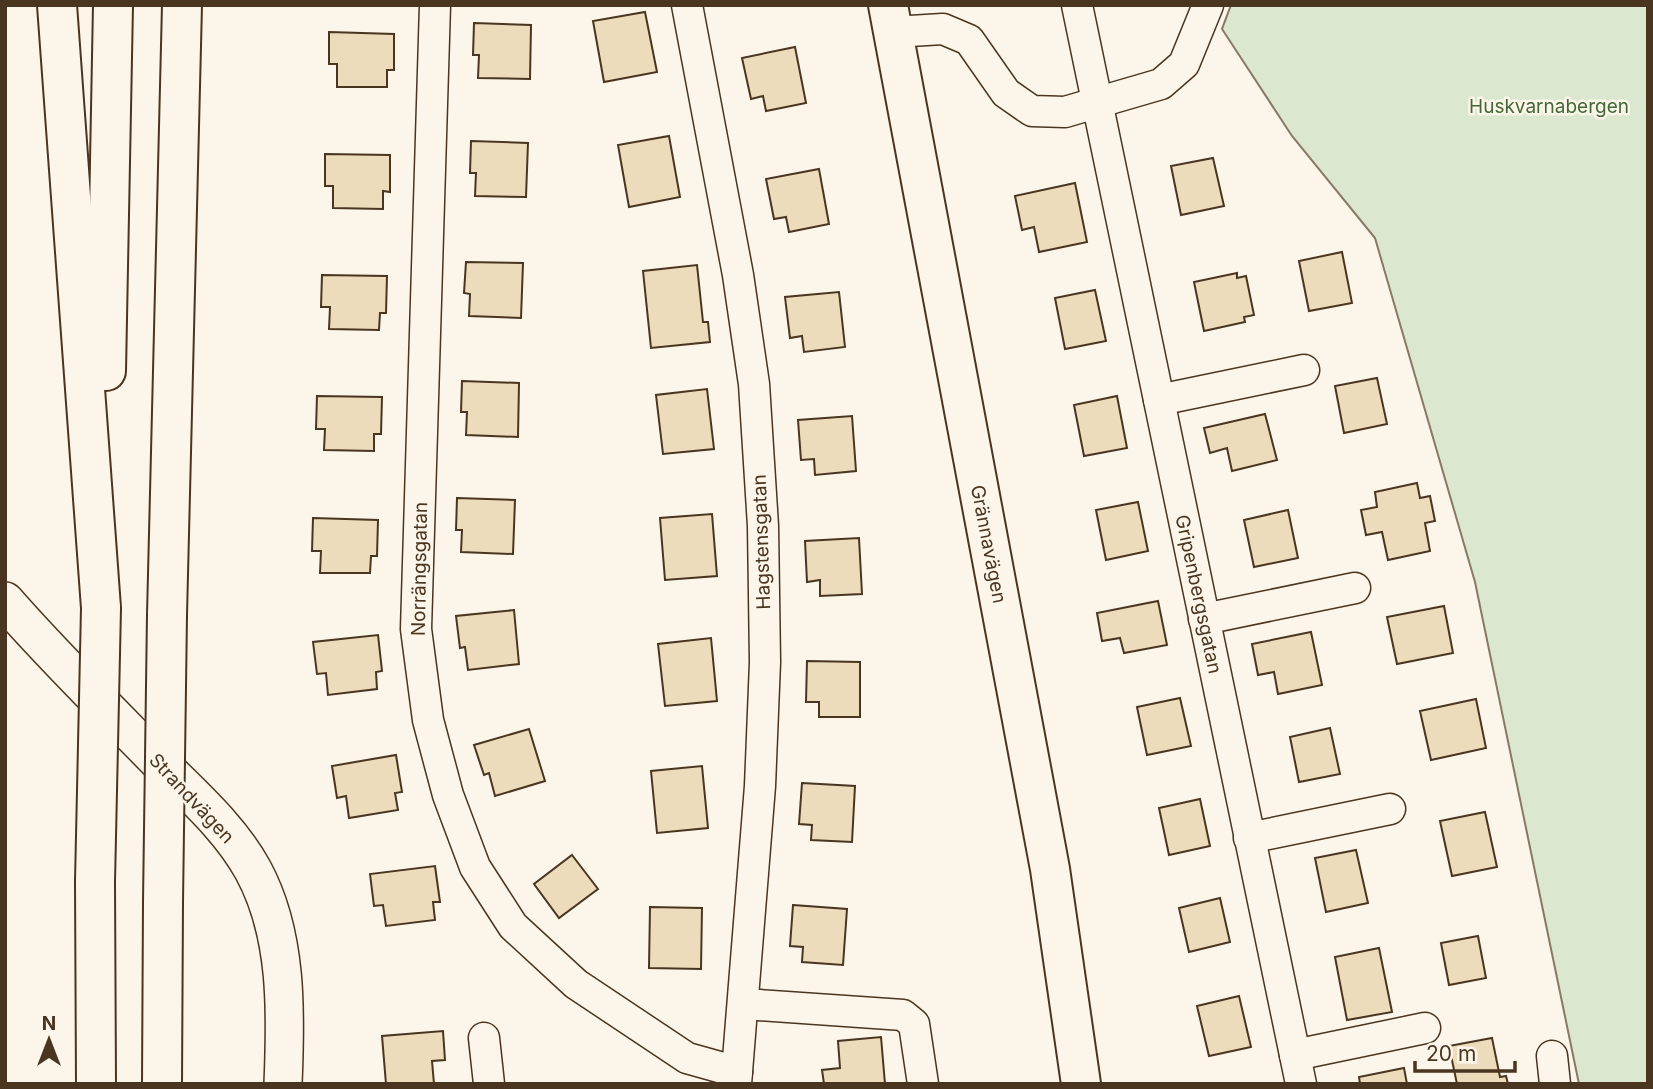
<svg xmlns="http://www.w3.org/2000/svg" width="1653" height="1089" font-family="Inter,sans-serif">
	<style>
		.green { fill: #dce7d0; stroke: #887966; stroke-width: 2 }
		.building { fill: #ecdcbc; stroke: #4a3520; stroke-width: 2 }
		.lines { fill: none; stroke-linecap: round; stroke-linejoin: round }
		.minor-casing { stroke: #4a3520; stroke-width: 33 }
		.tertiary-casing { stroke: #4a3520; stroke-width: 40 }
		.secondary-casing { stroke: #4a3520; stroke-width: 42 }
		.motorway-casing { stroke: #4a3520; stroke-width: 42 }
		.minor { stroke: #fbf6e9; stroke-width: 30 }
		.tertiary { stroke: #fbf6e9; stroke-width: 37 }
		.secondary { stroke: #fbf6e9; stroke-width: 38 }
		.motorway { stroke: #fbf6e9; stroke-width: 38 }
		.motorway-bridge-casing { stroke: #4a3520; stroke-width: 42; stroke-linecap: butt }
		.motorway-bridge { stroke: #fbf6e9; stroke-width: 38 }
		.labels { text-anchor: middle; stroke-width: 5; stroke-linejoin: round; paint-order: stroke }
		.park-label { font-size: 19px; fill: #436837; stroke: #fbf6e9 }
		.street-label { font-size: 19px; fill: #4a3520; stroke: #fbf6e9 }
	</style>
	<rect width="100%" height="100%" fill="#fbf6e9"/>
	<polygon class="green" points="1231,5 1648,5 1648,1084 1579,1084 1475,582 1375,238 1292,136 1222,29"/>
	<g class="building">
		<polygon points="645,12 657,72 604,82 593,21"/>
		<polygon points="474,23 531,25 530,79 478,78 479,55 473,55"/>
		<polygon points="329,32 394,34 394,70 387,70 387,87 337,87 337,64 329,64"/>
		<polygon points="795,47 806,103 766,111 763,96 751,99 742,58"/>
		<polygon points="669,136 680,197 629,207 618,145"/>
		<polygon points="471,141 528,143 526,197 475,196 476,173 470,173"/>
		<polygon points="325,154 390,155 390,192 383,191 383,209 333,208 333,186 325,186"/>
		<polygon points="1213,158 1224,206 1181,215 1171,166"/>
		<polygon points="819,169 829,224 789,232 786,217 774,219 766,179"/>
		<polygon points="1075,183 1087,242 1039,252 1034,227 1022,230 1015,196"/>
		<polygon points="1342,252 1352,303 1309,311 1299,261"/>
		<polygon points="466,262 523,263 521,318 469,316 470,294 464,293"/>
		<polygon points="697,265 703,322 708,322 710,342 651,348 643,271"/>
		<polygon points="1237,273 1237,278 1246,276 1254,315 1244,317 1245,322 1204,331 1194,282"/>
		<polygon points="322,275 387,276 386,313 380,313 379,330 329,329 330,307 321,307"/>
		<polygon points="1095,290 1106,341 1065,349 1055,298"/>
		<polygon points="839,292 845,347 804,352 802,336 790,338 785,297"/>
		<polygon points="1377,378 1387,424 1344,433 1335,386"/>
		<polygon points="462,381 519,383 518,437 466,435 467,412 461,412"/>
		<polygon points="707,389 714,449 663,454 656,395"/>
		<polygon points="317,396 382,397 381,434 374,434 374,451 324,450 325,429 316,429"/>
		<polygon points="1117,396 1127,448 1084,456 1074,405"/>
		<polygon points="1265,414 1277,460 1232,471 1227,448 1210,453 1204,428"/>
		<polygon points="852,416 856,471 815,475 814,459 801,460 798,420"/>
		<polygon points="1417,483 1420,498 1430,496 1435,521 1425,523 1430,551 1388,560 1382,532 1366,535 1361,510 1377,507 1375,492"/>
		<polygon points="457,498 515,500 513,554 461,552 462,530 456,530"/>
		<polygon points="1138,502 1148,551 1106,560 1096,510"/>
		<polygon points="1288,510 1298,558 1254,567 1244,520"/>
		<polygon points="712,514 717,576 665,580 660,518"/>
		<polygon points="313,518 378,520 377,556 371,556 370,573 320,573 321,551 312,551"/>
		<polygon points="859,538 862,594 820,596 820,580 807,582 805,541"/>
		<polygon points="1158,601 1167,645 1124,653 1120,638 1102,641 1097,613"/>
		<polygon points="1444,606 1453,653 1397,664 1387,617"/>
		<polygon points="514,610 519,664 468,670 465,647 460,648 456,616"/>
		<polygon points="1311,632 1322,685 1278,694 1274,672 1258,675 1252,644"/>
		<polygon points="378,635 382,671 376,672 377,689 328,695 326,673 317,674 313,642"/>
		<polygon points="711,638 717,701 665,706 658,644"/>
		<polygon points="807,661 860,662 860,717 819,717 819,702 806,702"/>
		<polygon points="1180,698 1191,746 1147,755 1137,707"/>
		<polygon points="1476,699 1486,748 1431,760 1420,711"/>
		<polygon points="1330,728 1340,774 1299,782 1290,737"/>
		<polygon points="529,729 545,781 495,796 489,773 484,775 474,745"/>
		<polygon points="396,755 402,792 395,793 398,810 349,818 346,796 337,798 332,766"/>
		<polygon points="702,766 708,828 657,833 651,771"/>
		<polygon points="802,783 855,786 852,842 811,840 812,825 799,824"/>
		<polygon points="1200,799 1210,846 1169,855 1159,808"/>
		<polygon points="1485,812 1497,867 1452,876 1440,821"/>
		<polygon points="1356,850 1368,903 1326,912 1315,858"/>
		<polygon points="572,855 598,889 559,918 534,884"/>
		<polygon points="435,866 440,902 433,902 435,920 386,926 383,905 374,906 370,874"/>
		<polygon points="1220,898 1230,942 1189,952 1179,908"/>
		<polygon points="793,905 847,909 843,965 802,962 803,947 790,946"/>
		<polygon points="650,907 702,908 701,969 649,968"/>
		<polygon points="1478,936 1486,978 1449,985 1441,943"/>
		<polygon points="1379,948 1392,1012 1347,1020 1335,957"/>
		<polygon points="1239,996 1251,1047 1209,1056 1197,1006"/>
		<polygon points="443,1031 445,1060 432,1061 434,1084 386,1084 382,1036"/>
		<polygon points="881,1037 885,1084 824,1084 822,1070 840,1068 838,1041"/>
		<polygon points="1492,1038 1500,1077 1506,1076 1508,1084 1457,1084 1449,1046"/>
		<polygon points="1404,1068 1407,1084 1360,1084 1359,1077"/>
	</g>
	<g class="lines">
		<defs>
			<g id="minor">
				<polyline points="435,5 416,629 428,720 448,795 475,867 513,926 576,984 687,1058 737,1072"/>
				<polyline points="687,5 738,275 754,384 763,526 765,662 760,786 736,1084"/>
				<polyline points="1077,5 1301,1084"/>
				<polyline points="893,32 943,29 969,40 1006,93 1032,111 1065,112 1161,84 1184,64 1208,5"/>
				<polyline points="1159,400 1304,370"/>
				<polyline points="1204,619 1355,588"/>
				<polyline points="1249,838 1390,809"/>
				<polyline points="744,1004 903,1015 914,1024 923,1084"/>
				<polyline points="484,1038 489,1084"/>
				<polyline points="1295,1055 1425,1028"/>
				<polyline points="1552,1056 1555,1084"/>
			</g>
			<path id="tertiary" d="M 5,601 C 54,657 107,709 159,762 C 193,796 230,828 253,870 C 288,934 286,1013 283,1084"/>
			<polyline id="secondary" points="888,5 1050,869 1081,1084"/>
			<g id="motorway">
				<polyline points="57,5 101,608"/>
				<polyline points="106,371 113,5"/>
				<polyline points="167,615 182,5"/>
				<polyline points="95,882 96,1084"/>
				<polyline points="162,1084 163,902"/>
			</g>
		</defs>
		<use href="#minor" class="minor-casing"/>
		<use href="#tertiary" class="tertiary-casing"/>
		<use href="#secondary" class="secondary-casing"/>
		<use href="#motorway" class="motorway-casing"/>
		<use href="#minor" class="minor"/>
		<use href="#tertiary" class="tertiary"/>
		<use href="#secondary" class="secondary"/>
		<use href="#motorway" class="motorway"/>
		<defs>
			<g id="motorway-bridge">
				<polyline points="95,882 101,608"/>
				<polyline points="163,902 167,615"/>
			</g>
		</defs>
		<use href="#motorway-bridge" class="motorway-bridge-casing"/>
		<use href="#motorway-bridge" class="motorway-bridge"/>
	</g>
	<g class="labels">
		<g class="park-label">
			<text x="1549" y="113">Huskvarnabergen</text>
		</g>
		<g class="street-label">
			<text transform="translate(761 542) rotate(-92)" y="7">Hagstensgatan</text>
			<text transform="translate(989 544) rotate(79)" y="7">Grännavägen</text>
			<text transform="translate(419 569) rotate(-89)" y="7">Norrängsgatan</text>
			<text transform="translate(1199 594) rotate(78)" y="7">Gripenbergsgatan</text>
			<text transform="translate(192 798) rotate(47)" y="7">Strandvägen</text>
		</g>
	</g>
	<rect width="1653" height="1089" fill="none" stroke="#4a3520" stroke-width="14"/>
	<g transform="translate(49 1040)" stroke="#fbf6e9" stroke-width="5" paint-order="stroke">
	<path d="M0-5L12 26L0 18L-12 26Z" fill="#4a3520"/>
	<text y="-10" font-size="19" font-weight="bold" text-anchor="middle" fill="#4a3520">N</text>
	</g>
	<path d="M1415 1061v10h100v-10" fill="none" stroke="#4a3520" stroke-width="3.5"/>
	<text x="1426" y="1061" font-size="21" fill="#4a3520" stroke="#fbf6e9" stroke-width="5" paint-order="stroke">20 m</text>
</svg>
